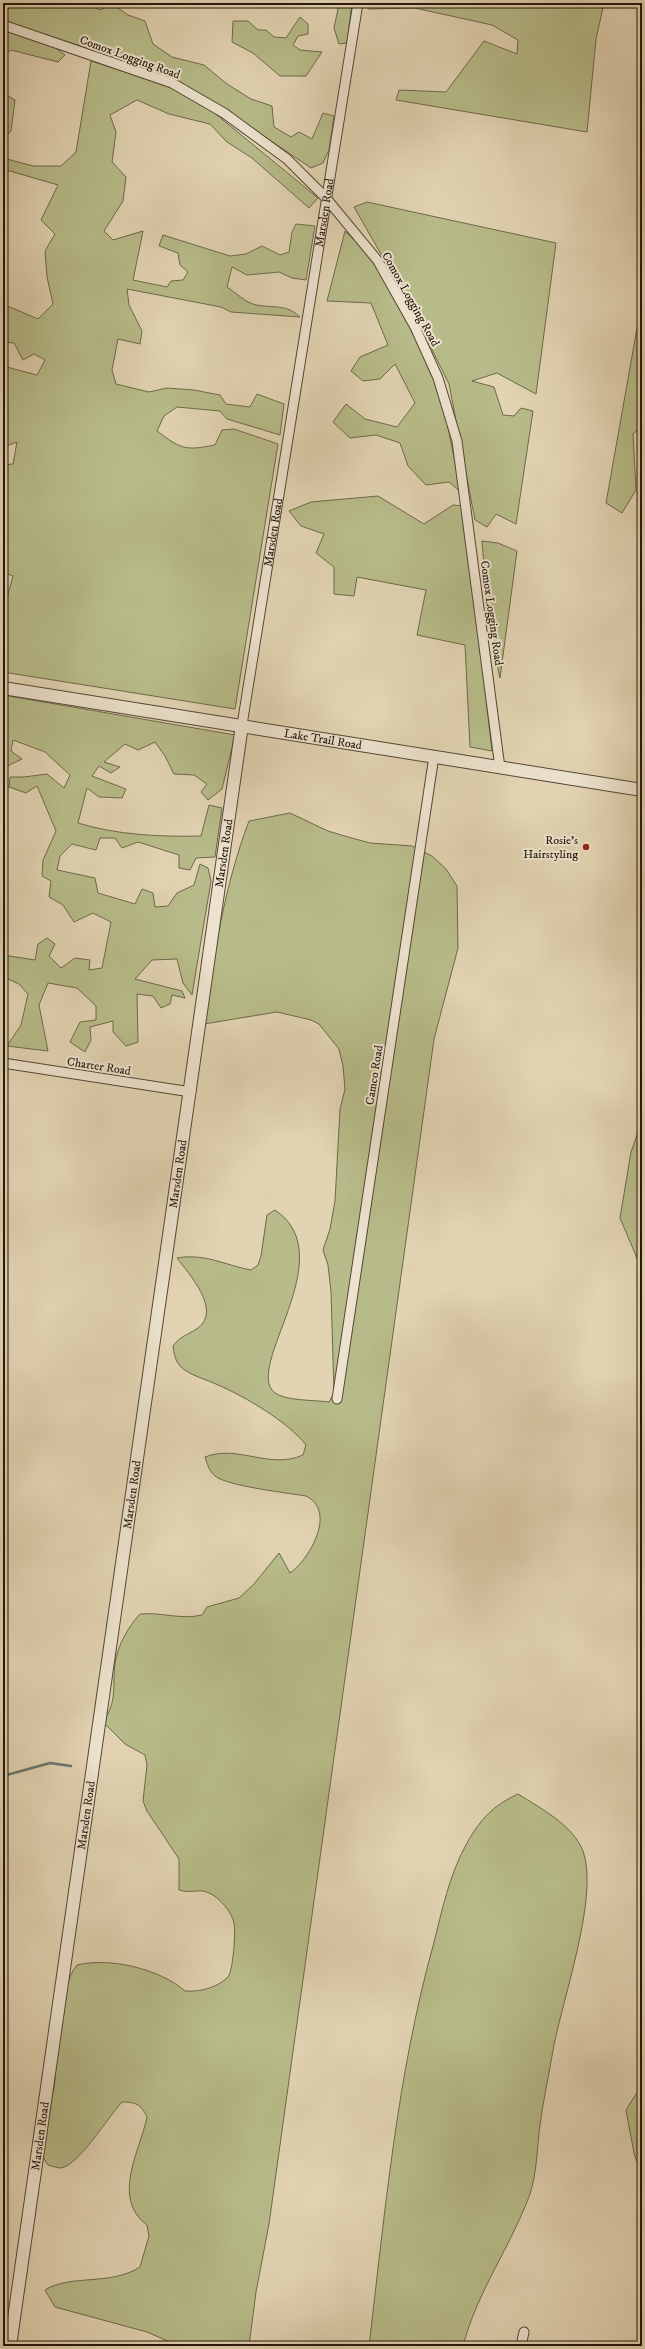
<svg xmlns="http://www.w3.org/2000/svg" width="645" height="2349" font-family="'IM FELL DW Pica',serif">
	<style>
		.green { fill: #b7bb89; stroke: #6d694a }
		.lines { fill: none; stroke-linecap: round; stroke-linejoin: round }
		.stream { stroke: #687670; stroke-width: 2.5 }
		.minor-casing { stroke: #534635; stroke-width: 11 }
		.tertiary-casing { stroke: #534635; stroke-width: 14 }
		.minor { stroke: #ece2cd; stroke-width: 9 }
		.tertiary { stroke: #ece2cd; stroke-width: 12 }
		.poi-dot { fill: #8f2418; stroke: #ece2cd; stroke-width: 1.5 }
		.labels { text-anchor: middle; stroke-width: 4; stroke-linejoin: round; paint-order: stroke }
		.street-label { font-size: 12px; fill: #23170b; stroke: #ece2cd }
		.poi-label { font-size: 12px; fill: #23170b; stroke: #ece2cd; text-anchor: end }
	</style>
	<rect width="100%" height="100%" fill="#e2d3b2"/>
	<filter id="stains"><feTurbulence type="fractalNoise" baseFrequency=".005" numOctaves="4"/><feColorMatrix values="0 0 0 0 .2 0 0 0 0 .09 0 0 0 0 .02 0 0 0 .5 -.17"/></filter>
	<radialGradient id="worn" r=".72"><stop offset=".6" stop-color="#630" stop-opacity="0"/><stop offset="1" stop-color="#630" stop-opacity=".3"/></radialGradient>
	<g class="green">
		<polygon points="3,3 37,3 47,8 51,3 83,4 101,10 111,3 128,15 145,21 153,44 172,57 204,65 227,84 251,99 272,106 274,127 291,137 299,132 312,139 323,113 334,116 329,150 323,163 311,168 209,99 158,71 3,21"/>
		<polygon points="336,3 352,3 347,43 339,44 334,28 338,9"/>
		<polygon points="369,3 604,3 596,39 587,132 396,100 399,90 446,92 484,41 517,54 518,40 492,25 415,8 368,9"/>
		<polygon points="300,17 308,24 308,34 298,36 293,45 300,50 322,52 306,76 280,76 253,53 232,42 233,21 248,21 258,30 266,30 274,37 286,38"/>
		<polygon points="3,30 54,47 65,55 58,62 11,50 3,56"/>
		<path d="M 91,61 L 167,85 L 212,111 L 318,198 L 309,208 L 252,158 L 227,142 L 210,124 L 169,114 L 137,100 L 110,115 L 116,132 L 112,162 L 126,177 L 123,201 L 104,231 L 113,240 L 143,231 L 133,280 L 167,287 L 171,281 L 183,280 L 188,272 L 180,265 L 178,253 L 159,246 L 163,235 L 230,256 L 246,254 L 262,246 L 280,255 L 289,252 L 292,232 L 296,224 L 315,226 L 306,280 L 292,278 L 279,272 L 247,275 L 232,267 L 227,287 C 235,292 246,303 256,305 C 272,308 287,304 300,317 L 231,312 L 221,307 L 127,289 L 129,305 L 142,331 L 140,344 L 118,339 L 112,370 L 116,384 L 149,392 L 167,388 L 194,390 L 220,395 L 226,404 L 250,407 L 257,394 L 284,404 L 280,435 L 227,419 L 220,411 L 177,407 L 164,416 L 157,431 C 181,449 185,451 215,445 L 222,430 L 234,429 L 278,444 L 235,709 L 3,672 L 3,612 L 13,576 L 3,572 L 3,465 L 13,464 L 17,442 L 3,447 L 3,366 L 37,375 L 45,360 L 34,354 L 23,360 L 14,343 L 3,342 L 3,304 L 38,319 L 53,304 L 47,277 L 45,251 L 55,234 L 41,220 L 58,185 L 3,169 L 3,158 L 33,166 L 61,166 L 76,152 Z"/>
		<polygon points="3,93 15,100 11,131 3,139"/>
		<polygon points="367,202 556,243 536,394 497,373 472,381 494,387 503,415 514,416 521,408 533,411 516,524 496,514 487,527 475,520 449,384 409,303 354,207"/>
		<polygon points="345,231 368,254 403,312 440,388 461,492 449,482 426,485 408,466 400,443 376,435 350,438 333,422 346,404 365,419 397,427 415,403 395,364 380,379 363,381 351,371 360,357 388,345 371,303 327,301"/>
		<polygon points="642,300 642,426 633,434 636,490 622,513 606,503"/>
		<polygon points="378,496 424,524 453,505 464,506 492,751 470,747 465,645 417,635 426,590 357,577 354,596 334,594 334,567 316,553 324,534 301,526 289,511 311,502"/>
		<polygon points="482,541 498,543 517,551 500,678 489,628"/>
		<path d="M 3,695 L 235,735 L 222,789 L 208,800 L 201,792 L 207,784 L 194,775 L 174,774 L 165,756 L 155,742 L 138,750 L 125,744 L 104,762 L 120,767 L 111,773 L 99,766 L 92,776 L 126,789 L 122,798 L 99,797 L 87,788 L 78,823 C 117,835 161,837 201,836 L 209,805 L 222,808 L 215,857 L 196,858 L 190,870 L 179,868 L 179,855 L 138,842 L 122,848 L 115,838 L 100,838 L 96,850 L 72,844 L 60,856 L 57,870 L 95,878 L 98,893 L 135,904 L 142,889 L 153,893 L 155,907 L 168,906 L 177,893 L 194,885 L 200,864 L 208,868 L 211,881 L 192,995 L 183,983 L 177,959 L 152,960 L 135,979 L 182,991 L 185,998 L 172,995 L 170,1004 L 161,1008 L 153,996 L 137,994 L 138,1042 L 126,1046 L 113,1032 L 113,1021 L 90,1027 L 91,1040 L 85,1052 L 70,1042 L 80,1022 L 96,1020 L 96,1006 L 77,988 L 48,983 L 39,1005 L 48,1051 L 7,1046 L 21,1025 L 28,994 L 19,984 L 6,978 L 3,979 L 3,955 L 35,960 L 38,944 L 47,938 L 55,944 L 49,956 L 61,968 L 75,958 L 90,960 L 89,970 L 102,968 L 111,922 L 93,913 L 74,922 L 63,905 L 49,897 L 51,881 L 42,876 L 43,860 L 56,831 L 37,786 L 26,793 L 9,787 L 10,777 L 24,777 L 47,774 L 64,788 L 70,775 L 45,752 L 13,740 L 11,751 L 22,759 L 3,768 Z"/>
		<path d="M 290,813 L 328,831 L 348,837 L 370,843 L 412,846 L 432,856 L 446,869 L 457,886 L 458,948 L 434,1039 L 269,2224 L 256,2292 L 249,2346 L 179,2346 L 147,2332 L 55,2307 L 45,2290 C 70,2274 111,2286 140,2267 L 149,2236 L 147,2225 C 111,2198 140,2151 147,2117 C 141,2104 135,2102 122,2102 C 108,2117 79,2165 61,2168 C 57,2168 52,2166 48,2165 C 46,2162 43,2159 43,2154 C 43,2140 45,2123 48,2108 C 49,2101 53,2095 54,2088 C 58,2058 58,1987 77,1965 C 110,1957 160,1969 185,1991 C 200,1992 217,1988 228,1977 C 233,1971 236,1931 234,1923 C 232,1912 219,1897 209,1893 C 200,1888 191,1894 179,1890 L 179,1859 L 147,1811 L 143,1801 L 147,1765 L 145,1755 L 125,1744 L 103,1722 C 118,1700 112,1687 115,1663 C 118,1645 128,1627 140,1614 C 161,1612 181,1620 202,1615 L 207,1607 L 239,1598 L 254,1584 L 279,1553 L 290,1573 C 310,1559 337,1511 306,1496 C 288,1493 227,1486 215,1476 C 209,1471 207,1463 205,1457 C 238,1444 269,1470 303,1455 L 306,1445 C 288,1422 246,1397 218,1385 C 206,1379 190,1376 180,1366 C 175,1360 174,1354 173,1346 C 180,1336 188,1335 198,1328 C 222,1310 189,1274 177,1258 C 204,1253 225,1265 251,1270 L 258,1265 L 261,1256 L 267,1215 L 275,1210 C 344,1256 242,1368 275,1393 C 286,1401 316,1400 329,1402 L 334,1393 L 331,1292 L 328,1265 L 323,1250 L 330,1229 L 335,1201 L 340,1109 L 345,1089 L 343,1066 L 339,1049 L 319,1024 L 311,1020 L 277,1012 L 204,1024 C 214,955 224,887 249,821 Z"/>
		<polygon points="642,1121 642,1270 620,1218 631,1152"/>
		<path d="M 518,1794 C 540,1808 573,1825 583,1851 C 600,1897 560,2005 552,2056 C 548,2079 543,2102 540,2125 C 537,2148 537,2172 530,2194 C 511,2246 477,2292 463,2346 L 369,2346 C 385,2212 397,2076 433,1946 C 442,1911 449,1875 467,1843 C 480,1819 494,1805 518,1794 Z"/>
		<polygon points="642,2093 642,2177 634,2153 626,2110 636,2094"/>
	</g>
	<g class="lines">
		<polyline class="stream" points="3,1776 50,1763 71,1766"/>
		<defs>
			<g id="minor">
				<polyline points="3,25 172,83 224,113 287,159 326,198 378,261 415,327 438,378 457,441 500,768"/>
				<path id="s1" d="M 242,725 L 358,3"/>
				<polyline points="3,1063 191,1092"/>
				<polyline points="337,1399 434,756"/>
				<polyline points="521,2346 524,2332"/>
			</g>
			<g id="tertiary">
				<path id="s2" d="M 3,688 L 642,790"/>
				<path id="s3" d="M 10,2346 L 242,725"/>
			</g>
		</defs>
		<use href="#minor" class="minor-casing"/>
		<use href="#tertiary" class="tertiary-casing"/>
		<use href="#minor" class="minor"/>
		<use href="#tertiary" class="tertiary"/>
	</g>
	<circle class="poi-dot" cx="586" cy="847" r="4"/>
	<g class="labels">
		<g class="street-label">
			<text transform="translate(130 57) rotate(20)" y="4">Comox Logging Road</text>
			<text dy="4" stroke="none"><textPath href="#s1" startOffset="519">Marsden Road</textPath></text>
			<text transform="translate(411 299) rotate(61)" y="4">Comox Logging Road</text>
			<text dy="4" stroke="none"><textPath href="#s1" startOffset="195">Marsden Road</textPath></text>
			<text transform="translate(492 613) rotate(82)" y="4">Comox Logging Road</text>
			<text dy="4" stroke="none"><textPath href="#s2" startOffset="324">Lake Trail Road</textPath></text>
			<text dy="4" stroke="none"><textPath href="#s3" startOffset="1508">Marsden Road</textPath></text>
			<text transform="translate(99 1066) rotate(9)" y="4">Charter Road</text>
			<text transform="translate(374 1075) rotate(-81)" y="4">Camco Road</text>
			<text dy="4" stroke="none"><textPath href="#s3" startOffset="1184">Marsden Road</textPath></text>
			<text dy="4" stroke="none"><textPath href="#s3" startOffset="860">Marsden Road</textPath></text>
			<text dy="4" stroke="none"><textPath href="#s3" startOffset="536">Marsden Road</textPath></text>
			<text dy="4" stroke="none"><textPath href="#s3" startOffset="212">Marsden Road</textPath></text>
		</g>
		<g class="poi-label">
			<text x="578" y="844">Rosie's<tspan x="578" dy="14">Hairstyling</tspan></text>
		</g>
	</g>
	<rect width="645" height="2349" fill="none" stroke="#e2d3b2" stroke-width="16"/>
	<rect x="4" y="4" width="637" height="2341" fill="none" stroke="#23170b" stroke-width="2"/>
	<rect x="8" y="8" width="629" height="2333" fill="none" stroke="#23170b"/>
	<rect width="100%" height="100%" filter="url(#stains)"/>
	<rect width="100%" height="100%" fill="url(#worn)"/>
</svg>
